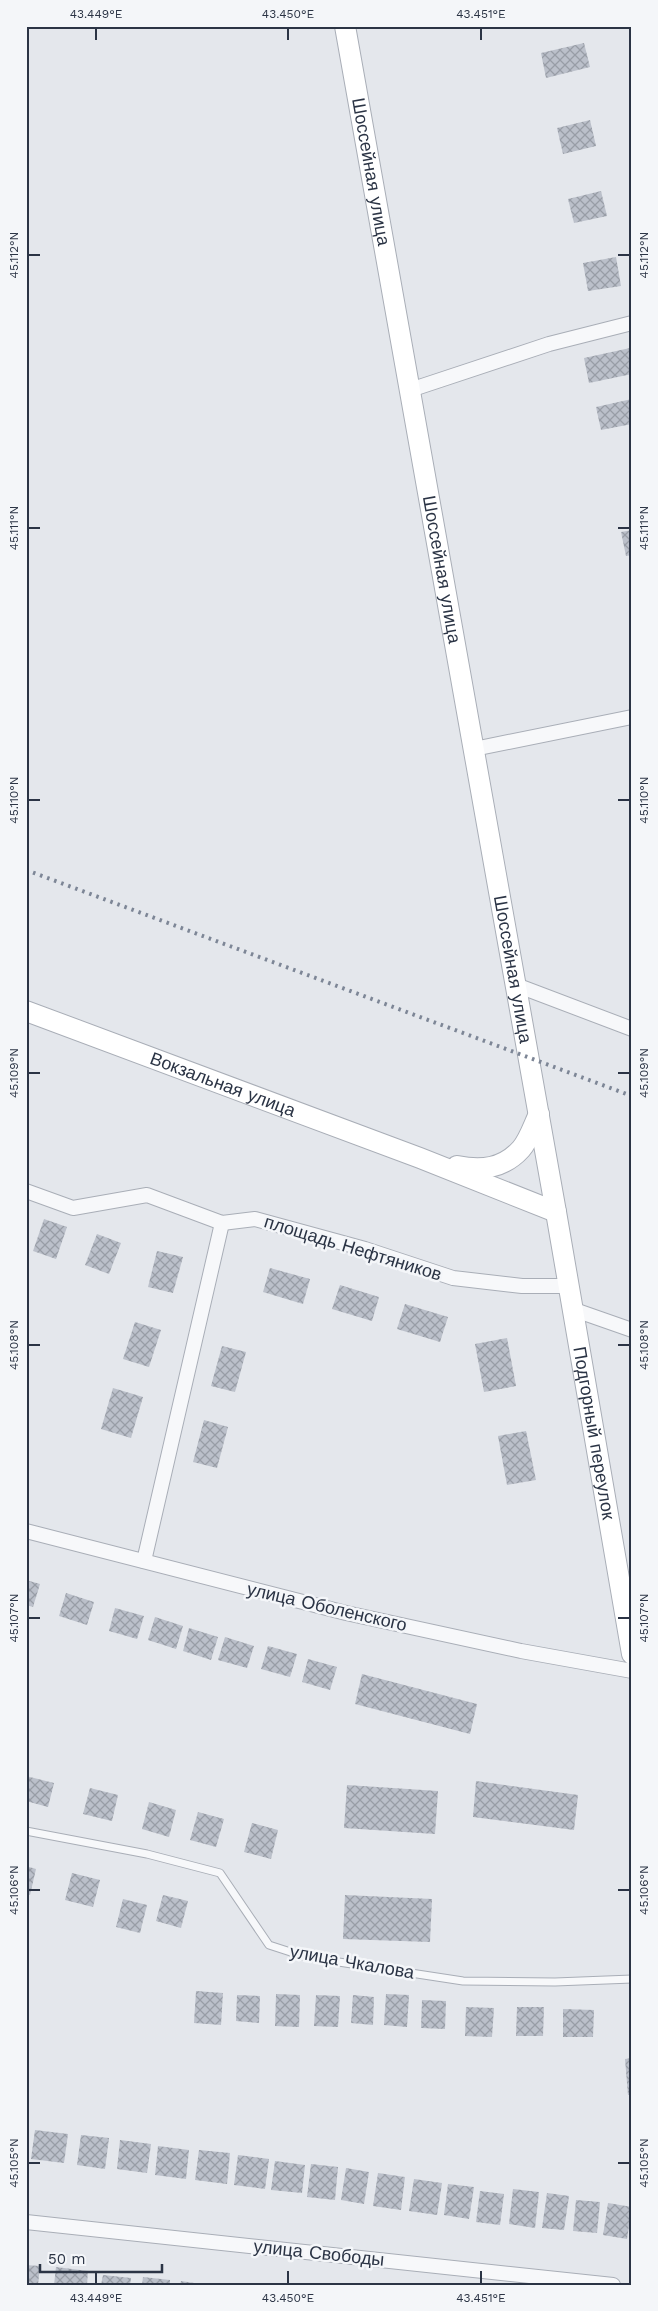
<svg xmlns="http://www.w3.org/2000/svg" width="658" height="2311" font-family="'Work Sans',sans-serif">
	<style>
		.building { fill: url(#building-cross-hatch) }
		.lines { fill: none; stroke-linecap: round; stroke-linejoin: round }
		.lane-casing { stroke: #a9aeb7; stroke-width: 9 }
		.street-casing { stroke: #a9aeb7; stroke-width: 16 }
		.secondary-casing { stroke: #a9aeb7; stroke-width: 22 }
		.lane { stroke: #f7f8fa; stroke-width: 7 }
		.street { stroke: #f7f8fa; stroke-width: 14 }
		.secondary { stroke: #fff; stroke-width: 20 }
		.rail { stroke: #7d8696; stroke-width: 4; stroke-dasharray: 2.5 5; stroke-linecap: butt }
		.ticks { fill: none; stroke: #2b3445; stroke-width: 2 }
		.labels { text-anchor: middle; stroke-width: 5; stroke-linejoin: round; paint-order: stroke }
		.street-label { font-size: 18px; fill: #2b3445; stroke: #f4f6f9 }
		.neatline { fill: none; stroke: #2b3445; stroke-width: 2 }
		.ticks-label { font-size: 12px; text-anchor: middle; fill: #2b3445 }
	</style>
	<defs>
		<pattern id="building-cross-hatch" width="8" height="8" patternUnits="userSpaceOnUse" patternTransform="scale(1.25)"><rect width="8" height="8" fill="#bbc0ca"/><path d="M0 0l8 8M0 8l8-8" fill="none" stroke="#989da6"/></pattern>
	</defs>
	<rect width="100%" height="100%" fill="#e4e7ec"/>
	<g class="building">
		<polygon points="584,43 590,67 546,78 541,53"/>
		<polygon points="590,120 596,146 563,154 557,128"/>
		<polygon points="601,191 607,216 574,223 568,199"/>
		<polygon points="616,257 621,286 588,291 583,263"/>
		<polygon points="630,348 632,374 589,383 584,358"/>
		<polygon points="632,399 632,424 601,430 596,407"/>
		<polygon points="632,530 632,555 626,556 621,532"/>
		<polygon points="44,1219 67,1227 56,1259 33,1251"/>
		<polygon points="97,1234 121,1243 109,1274 85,1265"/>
		<polygon points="157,1251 183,1257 173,1293 148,1287"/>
		<polygon points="270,1268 310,1279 303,1304 263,1292"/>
		<polygon points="340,1285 379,1297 372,1321 332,1309"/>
		<polygon points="405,1304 448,1317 440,1342 397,1329"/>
		<polygon points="135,1322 161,1330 149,1367 123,1359"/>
		<polygon points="507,1338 516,1386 484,1392 475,1344"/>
		<polygon points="222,1346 246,1352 235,1392 211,1386"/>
		<polygon points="113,1388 143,1397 131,1438 101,1429"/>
		<polygon points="204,1420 228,1427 217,1468 193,1462"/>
		<polygon points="526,1431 536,1480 507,1485 498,1436"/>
		<polygon points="26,1580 40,1584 33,1607 26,1605"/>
		<polygon points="66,1593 94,1602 87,1625 59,1616"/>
		<polygon points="115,1608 144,1616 137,1639 109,1631"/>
		<polygon points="155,1617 183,1626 176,1649 148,1640"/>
		<polygon points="189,1628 218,1637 211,1660 183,1651"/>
		<polygon points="225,1637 254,1646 247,1668 218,1660"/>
		<polygon points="268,1646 297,1654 290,1677 261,1669"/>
		<polygon points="308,1659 337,1667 330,1690 302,1682"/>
		<polygon points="362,1674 477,1704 470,1734 355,1704"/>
		<polygon points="26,1776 54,1783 48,1807 26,1801"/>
		<polygon points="476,1781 578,1795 574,1830 473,1817"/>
		<polygon points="347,1785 438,1791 435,1834 344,1828"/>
		<polygon points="90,1788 118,1795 112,1821 83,1814"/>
		<polygon points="149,1802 176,1810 169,1837 142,1829"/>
		<polygon points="198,1812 224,1819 216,1847 190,1840"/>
		<polygon points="252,1823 278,1830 271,1859 244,1852"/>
		<polygon points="26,1866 36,1869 30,1895 26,1894"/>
		<polygon points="72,1873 100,1880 93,1907 65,1900"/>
		<polygon points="163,1895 188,1901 181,1928 156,1921"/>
		<polygon points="345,1895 432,1899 430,1942 343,1939"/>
		<polygon points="123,1899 147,1905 140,1933 116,1927"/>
		<polygon points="196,1991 223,1993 221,2025 194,2023"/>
		<polygon points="276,1994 300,1995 299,2027 275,2026"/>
		<polygon points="386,1994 409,1995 407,2027 384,2025"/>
		<polygon points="237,1995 260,1996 259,2023 236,2021"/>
		<polygon points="316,1995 340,1996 338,2027 314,2026"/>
		<polygon points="353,1995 374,1997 373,2025 351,2023"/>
		<polygon points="422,2000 446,2001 445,2029 421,2028"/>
		<polygon points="466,2007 494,2008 492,2037 465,2036"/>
		<polygon points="517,2007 544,2007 543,2036 516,2036"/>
		<polygon points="563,2009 594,2010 593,2037 563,2037"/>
		<polygon points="632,2058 632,2095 628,2095 625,2059"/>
		<polygon points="35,2130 68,2134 64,2163 31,2159"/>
		<polygon points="81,2135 109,2138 105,2169 77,2165"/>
		<polygon points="120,2140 151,2144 147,2173 117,2169"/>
		<polygon points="158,2146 189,2150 186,2179 155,2175"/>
		<polygon points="199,2150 230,2153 227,2184 195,2180"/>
		<polygon points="238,2155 269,2159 265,2189 234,2185"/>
		<polygon points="275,2161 305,2165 302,2193 271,2190"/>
		<polygon points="311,2164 338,2167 335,2200 307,2197"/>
		<polygon points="346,2168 369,2172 364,2204 341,2200"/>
		<polygon points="378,2173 405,2177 401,2210 373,2206"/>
		<polygon points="414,2179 442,2183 437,2215 409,2211"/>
		<polygon points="448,2184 474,2187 469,2219 444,2215"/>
		<polygon points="513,2189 539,2192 535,2228 509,2224"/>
		<polygon points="480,2191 504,2194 500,2225 476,2222"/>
		<polygon points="547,2193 569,2196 564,2230 542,2228"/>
		<polygon points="576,2200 600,2202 597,2233 573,2231"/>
		<polygon points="608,2203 632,2207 627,2239 603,2235"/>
		<polygon points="26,2265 40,2266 38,2285 26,2285"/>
		<polygon points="56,2267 88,2271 87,2285 54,2285"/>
		<polygon points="103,2275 131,2278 130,2285 101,2285"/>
		<polygon points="143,2277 170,2280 170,2285 142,2285"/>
		<polygon points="181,2281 201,2284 201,2285 180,2285"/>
	</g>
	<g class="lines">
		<defs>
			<polyline id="lane" points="26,1831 147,1854 220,1873 269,1945 306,1957 463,1981 555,1982 632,1979"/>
			<g id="street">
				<polyline points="410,390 549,344 632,323"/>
				<polyline points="474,749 632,717"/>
				<polyline points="516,985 632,1029"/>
				<polyline points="26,1191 73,1208 147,1195 222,1223 255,1219 365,1249 453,1278 522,1286 569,1286"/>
				<polyline points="572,1309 632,1330"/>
				<polyline points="26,1531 346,1613 521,1651 632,1671"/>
				<polyline points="144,1561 222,1223"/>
				<polyline points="26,2222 613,2285"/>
			</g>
			<g id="secondary">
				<path id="s1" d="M 345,26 L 556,1212 L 632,1654"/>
				<path id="s2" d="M 26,1011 L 420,1158 L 556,1212"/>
				<path d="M 457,1166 C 481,1171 503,1169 521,1149 C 529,1140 534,1124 539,1114"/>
			</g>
		</defs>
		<use href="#lane" class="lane-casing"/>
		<use href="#street" class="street-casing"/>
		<use href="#secondary" class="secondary-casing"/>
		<use href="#lane" class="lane"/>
		<use href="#street" class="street"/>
		<use href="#secondary" class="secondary"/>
		<polyline class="rail" points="26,870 632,1096"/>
	</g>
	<path class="ticks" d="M 96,28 L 96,40M 288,28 L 288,40M 481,28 L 481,40M 28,255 L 40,255M 618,255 L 630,255M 28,528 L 40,528M 618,528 L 630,528M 28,800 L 40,800M 618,800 L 630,800M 28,1073 L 40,1073M 618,1073 L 630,1073M 28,1345 L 40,1345M 618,1345 L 630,1345M 28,1618 L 40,1618M 618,1618 L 630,1618M 28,1890 L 40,1890M 618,1890 L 630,1890M 28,2163 L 40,2163M 618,2163 L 630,2163M 96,2271 L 96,2284M 288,2271 L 288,2284M 481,2271 L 481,2284"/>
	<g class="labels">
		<g class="street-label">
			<text dy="6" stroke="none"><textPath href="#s1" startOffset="148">Шоссейная улица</textPath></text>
			<text dy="6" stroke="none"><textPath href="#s1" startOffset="552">Шоссейная улица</textPath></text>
			<text dy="6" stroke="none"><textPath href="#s1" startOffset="958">Шоссейная улица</textPath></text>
			<text dy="6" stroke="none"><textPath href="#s2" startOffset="210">Вокзальная улица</textPath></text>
			<text transform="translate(353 1248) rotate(17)" y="6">площадь Нефтяников</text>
			<text dy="6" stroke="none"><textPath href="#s1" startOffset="1429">Подгорный переулок</textPath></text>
			<text transform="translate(327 1607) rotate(13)" y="6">улица Оболенского</text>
			<text transform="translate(352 1962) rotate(10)" y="6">улица Чкалова</text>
			<text transform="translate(319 2253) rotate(6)" y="6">улица Свободы</text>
		</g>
	</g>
	<rect width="658" height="2311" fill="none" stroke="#f4f6f9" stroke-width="55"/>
	<path d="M40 2264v8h122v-8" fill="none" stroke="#2b3445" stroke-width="2.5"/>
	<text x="48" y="2264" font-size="15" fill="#2b3445" stroke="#f4f6f9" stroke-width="4" paint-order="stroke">50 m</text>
	<rect x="28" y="28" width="602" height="2256" class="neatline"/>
	<g class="ticks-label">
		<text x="96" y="18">43.449°E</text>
		<text x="288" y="18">43.450°E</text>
		<text x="481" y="18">43.451°E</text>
		<text transform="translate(14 255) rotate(-90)" y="4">45.112°N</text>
		<text transform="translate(644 255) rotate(-90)" y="4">45.112°N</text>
		<text transform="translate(14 528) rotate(-90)" y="4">45.111°N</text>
		<text transform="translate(644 528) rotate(-90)" y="4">45.111°N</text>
		<text transform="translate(14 800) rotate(-90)" y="4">45.110°N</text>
		<text transform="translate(644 800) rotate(-90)" y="4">45.110°N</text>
		<text transform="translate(14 1073) rotate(-90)" y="4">45.109°N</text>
		<text transform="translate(644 1073) rotate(-90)" y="4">45.109°N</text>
		<text transform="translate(14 1345) rotate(-90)" y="4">45.108°N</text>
		<text transform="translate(644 1345) rotate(-90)" y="4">45.108°N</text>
		<text transform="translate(14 1618) rotate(-90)" y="4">45.107°N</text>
		<text transform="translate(644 1618) rotate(-90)" y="4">45.107°N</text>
		<text transform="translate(14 1890) rotate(-90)" y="4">45.106°N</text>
		<text transform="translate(644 1890) rotate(-90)" y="4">45.106°N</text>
		<text transform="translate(14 2163) rotate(-90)" y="4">45.105°N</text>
		<text transform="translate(644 2163) rotate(-90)" y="4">45.105°N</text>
		<text x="96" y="2302">43.449°E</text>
		<text x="288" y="2302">43.450°E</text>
		<text x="481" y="2302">43.451°E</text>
	</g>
</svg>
